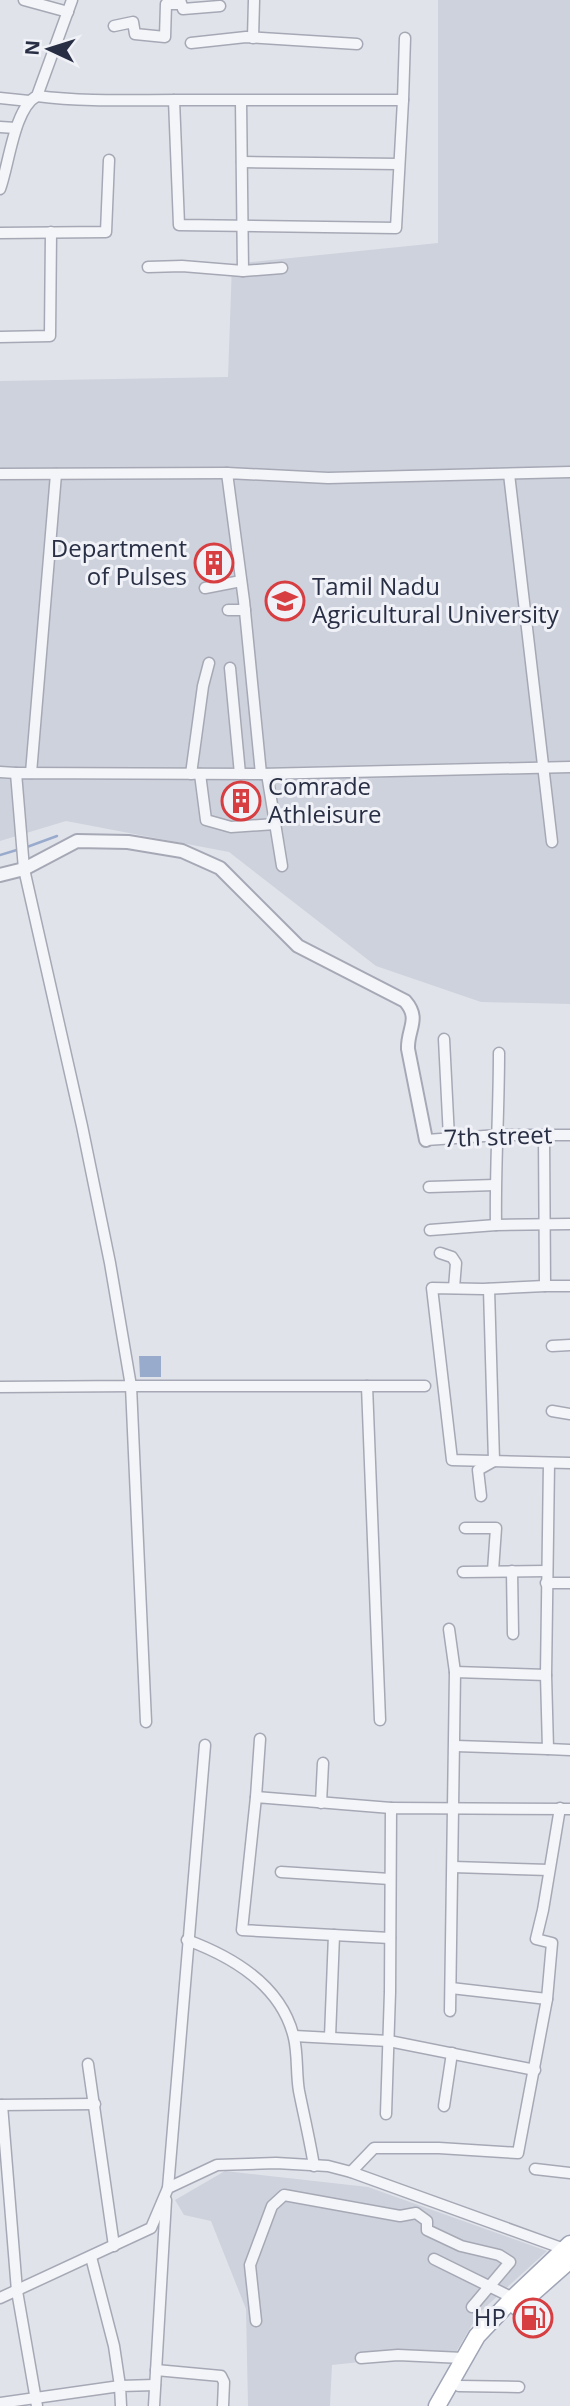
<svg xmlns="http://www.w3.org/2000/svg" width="570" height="2406" font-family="'Open Sans',sans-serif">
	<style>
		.built { fill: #ced2dc }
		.water { fill: #99abcd }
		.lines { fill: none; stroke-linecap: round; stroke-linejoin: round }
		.stream { stroke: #99abcd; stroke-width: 2.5 }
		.minor-casing { stroke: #a6a9b5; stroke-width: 13 }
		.tertiary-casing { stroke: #a6a9b5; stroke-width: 16 }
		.primary-casing { stroke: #9fa5b7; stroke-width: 19 }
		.minor { stroke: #f4f5f8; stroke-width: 10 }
		.tertiary { stroke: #f4f5f8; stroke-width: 12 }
		.primary { stroke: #fff; stroke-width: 16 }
		.labels { text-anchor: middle; stroke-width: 6; stroke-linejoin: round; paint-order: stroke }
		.poi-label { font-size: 24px; fill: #282e43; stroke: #f0f2f8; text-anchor: end }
		.street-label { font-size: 24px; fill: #282e43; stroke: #f0f2f8 }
	</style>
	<rect width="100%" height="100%" fill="#e1e3ea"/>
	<g class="built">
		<polygon points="438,0 570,0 570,1004 481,1002 376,966 229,852 66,821 0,841 0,381 228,377 232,264 438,243"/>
		<polygon points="225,2171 368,2187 547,2251 479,2313 456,2352 332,2365 330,2406 248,2406 246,2309 211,2221 184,2215 175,2200"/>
	</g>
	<polygon class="water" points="139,1356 161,1356 161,1377 140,1377"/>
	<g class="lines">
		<g class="stream">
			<polyline points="27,847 57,836"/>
			<polyline points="0,855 20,849"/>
		</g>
		<defs>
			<g id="minor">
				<polyline points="24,0 68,12"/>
				<polyline points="180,0 183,9 220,6"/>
				<polyline points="114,26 133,22 135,34 165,37 166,4 180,4"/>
				<polyline points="253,38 254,0"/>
				<polyline points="191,43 246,37 357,44"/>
				<path d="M 37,96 C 84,102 130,100 177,100 C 252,100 328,100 403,100 L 396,228 L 179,225 L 174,100"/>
				<polyline points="0,98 29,101"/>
				<polyline points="403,100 405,38"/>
				<polyline points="241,101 243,271"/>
				<polyline points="0,127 16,128"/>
				<polyline points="242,162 399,164"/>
				<path d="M 0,189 C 9,165 14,108 37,96 L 72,0"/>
				<polyline points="0,233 106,232 109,160"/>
				<polyline points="148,267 182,266 243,271 282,268"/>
				<polyline points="0,337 50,336 51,232"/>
				<polyline points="0,474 227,473"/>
				<polyline points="509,474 552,842"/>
				<polyline points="205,588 241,581"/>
				<polyline points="228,610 245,610"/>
				<polyline points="230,668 240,774"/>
				<polyline points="0,772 16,773"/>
				<polyline points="31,773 56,474"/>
				<polyline points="191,774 203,686 209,663"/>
				<polyline points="200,774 206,820 231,827 275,824"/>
				<polyline points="261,774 570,767"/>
				<polyline points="267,774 282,866"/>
				<polyline points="444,1039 449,1138"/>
				<polyline points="544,1135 545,1286 570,1286"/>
				<polyline points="426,1140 499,1135 570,1135"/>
				<polyline points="429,1187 495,1185"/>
				<path d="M 496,1225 C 495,1168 499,1111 499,1053"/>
				<polyline points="430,1230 496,1225 570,1224"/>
				<polyline points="440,1253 452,1257 456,1263 454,1288"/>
				<polyline points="545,1286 483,1289 432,1288 452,1460 570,1463"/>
				<polyline points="552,1346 570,1345"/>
				<polyline points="367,1386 380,1720"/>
				<polyline points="0,1387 131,1386 110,1263 82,1126 24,869 16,773 261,774 244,601 227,473 328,478 570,472"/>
				<polyline points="552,1411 570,1414"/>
				<polyline points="481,1496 478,1470 494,1461 489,1289"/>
				<polyline points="465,1528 496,1528 493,1571"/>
				<polyline points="512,1571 513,1634"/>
				<polyline points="463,1572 546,1571"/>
				<polyline points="546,1583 570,1583"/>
				<polyline points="449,1629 455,1672"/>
				<polyline points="146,1722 131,1386 425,1386"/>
				<polyline points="456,1746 548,1749 546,1675"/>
				<polyline points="548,1749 570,1750"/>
				<polyline points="256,1797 260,1739"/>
				<polyline points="321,1803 323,1763"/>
				<polyline points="453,1867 549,1870"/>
				<polyline points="281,1872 390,1879"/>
				<polyline points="390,1938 242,1930 256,1797 391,1808"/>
				<path d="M 187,1940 C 233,1957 282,1986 294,2038 C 298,2055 296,2074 299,2091 C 304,2116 310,2141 314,2166"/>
				<polyline points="451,1988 547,1999"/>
				<polyline points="450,2011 455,1672 546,1675 549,1463"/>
				<polyline points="294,2036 389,2041 535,2070"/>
				<polyline points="330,2037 334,1935"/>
				<polyline points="88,2064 114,2246"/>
				<polyline points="0,2105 95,2104"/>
				<polyline points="2,2105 17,2291 37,2406"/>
				<polyline points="444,2106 452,2053"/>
				<polyline points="386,2114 390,1992 391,1808 570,1809"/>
				<polyline points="535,2169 570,2173"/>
				<polyline points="351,2172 374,2148 439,2148 518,2153 547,1999 552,1943 536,1939 543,1910 560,1808"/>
				<polyline points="168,2188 205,1745"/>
				<polyline points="434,2259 513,2298"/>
				<polyline points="0,2298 151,2228 168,2188 217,2165 276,2163 328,2166 351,2172 567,2250"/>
				<polyline points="256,2321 250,2265 272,2206 284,2195 400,2216 416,2213 427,2221 427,2230 461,2246 499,2255 510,2262 472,2307"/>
				<polyline points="361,2358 398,2355 463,2358"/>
				<polyline points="156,2370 221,2376 224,2382 223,2406"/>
				<polyline points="459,2386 519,2387"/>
				<polyline points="0,2403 120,2386 114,2346 91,2257"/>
				<polyline points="121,2406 120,2386 155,2385"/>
				<polyline points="154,2406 166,2200"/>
			</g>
			<path id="tertiary" d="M 0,875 L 24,869 L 77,841 L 128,842 L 182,851 L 220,868 L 298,946 L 405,1001 C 421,1019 407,1029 408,1049 L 426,1140"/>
			<g id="primary">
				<polyline points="517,2307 570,2260"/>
				<polyline points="437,2406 477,2336 513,2298 570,2244"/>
			</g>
		</defs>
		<use href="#minor" class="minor-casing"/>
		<use href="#tertiary" class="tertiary-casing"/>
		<use href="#primary" class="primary-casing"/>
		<use href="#minor" class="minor"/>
		<use href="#tertiary" class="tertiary"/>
		<use href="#primary" class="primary"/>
	</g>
	<defs>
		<symbol id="building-ring" viewBox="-11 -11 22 22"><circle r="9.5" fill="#f0f2f8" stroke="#d73e41" stroke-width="1.5"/><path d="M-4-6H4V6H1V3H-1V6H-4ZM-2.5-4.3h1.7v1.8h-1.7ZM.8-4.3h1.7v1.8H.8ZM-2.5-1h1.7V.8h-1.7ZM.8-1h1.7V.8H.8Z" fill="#d73e41"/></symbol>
		<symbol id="university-ring" viewBox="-11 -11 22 22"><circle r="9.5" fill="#f0f2f8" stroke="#d73e41" stroke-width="1.5"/><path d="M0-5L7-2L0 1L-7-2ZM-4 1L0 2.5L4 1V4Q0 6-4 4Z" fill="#d73e41"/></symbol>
		<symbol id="fuel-ring" viewBox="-11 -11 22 22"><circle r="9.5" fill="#f0f2f8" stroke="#d73e41" stroke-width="1.5"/><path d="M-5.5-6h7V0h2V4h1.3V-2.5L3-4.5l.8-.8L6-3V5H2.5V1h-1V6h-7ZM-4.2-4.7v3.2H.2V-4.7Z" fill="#d73e41"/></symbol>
	</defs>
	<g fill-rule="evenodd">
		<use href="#building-ring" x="192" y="541" width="44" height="44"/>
		<use href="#university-ring" x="263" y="579" width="44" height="44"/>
		<use href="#building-ring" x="219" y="779" width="44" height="44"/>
		<use href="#fuel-ring" x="511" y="2296" width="44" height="44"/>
	</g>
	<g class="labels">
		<g class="poi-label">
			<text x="187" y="557">Department<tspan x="187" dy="28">of Pulses</tspan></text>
			<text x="312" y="595" text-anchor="start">Tamil Nadu<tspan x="312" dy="28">Agricultural University</tspan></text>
			<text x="268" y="795" text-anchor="start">Comrade<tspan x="268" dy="28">Athleisure</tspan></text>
			<text x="506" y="2326">HP</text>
		</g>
		<g class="street-label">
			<text transform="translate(498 1137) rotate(-2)" y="8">7th street</text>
		</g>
	</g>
	<g transform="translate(49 49) rotate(274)" stroke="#f0f2f8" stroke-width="5" paint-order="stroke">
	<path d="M0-5L12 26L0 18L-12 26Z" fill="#282e43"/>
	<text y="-10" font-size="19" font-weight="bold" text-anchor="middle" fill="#282e43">N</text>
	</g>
</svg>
